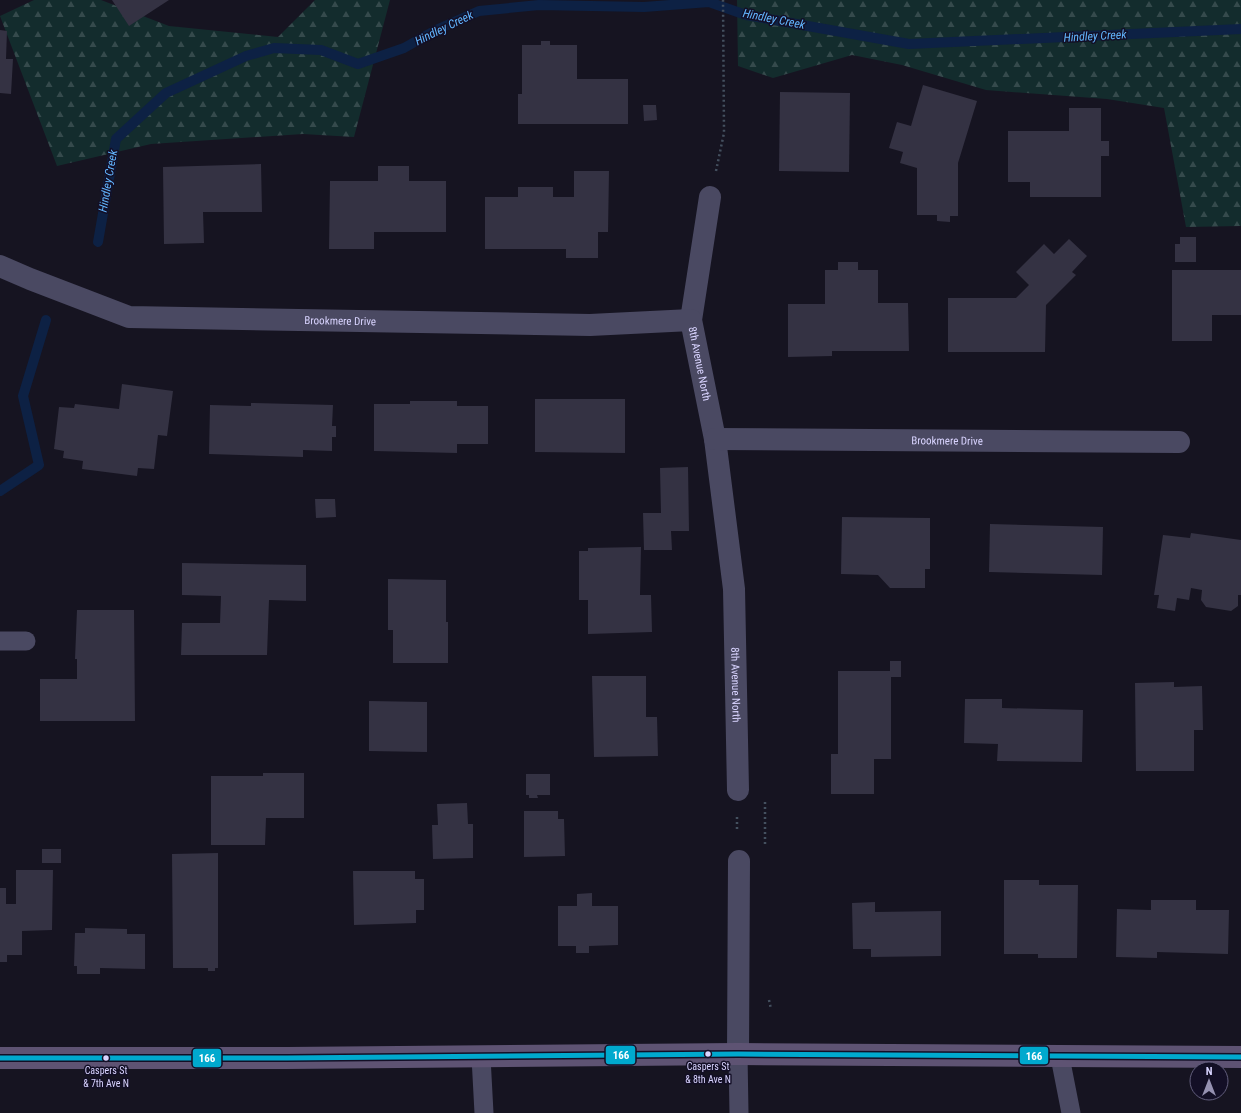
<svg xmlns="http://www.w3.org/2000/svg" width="1241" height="1113" font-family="'Roboto Condensed',sans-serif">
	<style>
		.forest { fill: url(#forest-firs) }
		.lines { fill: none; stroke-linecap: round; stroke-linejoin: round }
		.stream { stroke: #0d2144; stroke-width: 10 }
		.building { fill: #343243 }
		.path { stroke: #44505f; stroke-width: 2.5; stroke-dasharray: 2 3; stroke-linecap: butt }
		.lane { stroke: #4a4962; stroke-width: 19 }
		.street { stroke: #4a4962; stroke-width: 22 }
		.primary { stroke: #5e5373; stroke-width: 22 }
		.bus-1-casing { stroke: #130f26; stroke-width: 8 }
		.bus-1 { stroke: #00a9ce; stroke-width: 5 }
		.bus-dot { fill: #d9d4ff; stroke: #130f26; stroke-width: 1.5 }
		.labels { text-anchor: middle; stroke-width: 3; stroke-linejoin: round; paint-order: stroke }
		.bus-label { font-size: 10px; fill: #d9d4ff; stroke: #130f26 }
		.street-label { font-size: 11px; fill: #d9d4ff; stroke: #130f26 }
		.water-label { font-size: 12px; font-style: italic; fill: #62b6ff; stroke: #130f26 }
		.line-badge { stroke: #130f26; stroke-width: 1.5 }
		.badge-label { font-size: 11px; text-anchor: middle; font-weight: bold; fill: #fff }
	</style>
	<defs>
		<pattern id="forest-firs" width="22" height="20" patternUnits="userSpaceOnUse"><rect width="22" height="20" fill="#132c2d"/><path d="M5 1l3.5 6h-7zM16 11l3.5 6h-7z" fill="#354a4c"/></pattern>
	</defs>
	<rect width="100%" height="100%" fill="#161421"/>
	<g class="forest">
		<polygon points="34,0 101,0 169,26 278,37 315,0 390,0 354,137 303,134 151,144 57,166 0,16"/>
		<polygon points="737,0 1241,0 1241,226 1186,227 1164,108 1107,99 986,90 902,65 852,55 773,78 738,66"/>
	</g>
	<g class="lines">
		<g class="stream">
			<polyline points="98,242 116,139 166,93 246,56 274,48 321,50 358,64 404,48 436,30 479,11 539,5 644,7 709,2 746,15 909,44 1241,29"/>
			<polyline points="0,491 39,465 23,396 46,320"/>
		</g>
	</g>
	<g class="building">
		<polygon points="112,0 169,0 129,26"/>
		<polygon points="0,30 7,31 6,59 13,59 11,94 0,93"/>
		<polygon points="541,41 550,41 550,45 577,45 577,79 628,79 628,124 518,124 518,94 522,94 522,45 541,45"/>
		<polygon points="923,85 977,101 958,163 958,216 950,216 950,222 937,221 937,215 917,215 917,168 900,163 903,152 889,148 897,122 911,126"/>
		<polygon points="780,92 850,93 849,172 779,171"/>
		<polygon points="643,105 656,105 657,120 644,121"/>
		<polygon points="1069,108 1101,108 1101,141 1109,141 1109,156 1101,156 1101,197 1030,197 1030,182 1008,182 1008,131 1069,131"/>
		<polygon points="261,164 262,212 203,212 204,243 164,244 163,167"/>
		<polygon points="378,166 409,166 409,181 446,181 446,232 374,232 374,249 329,249 330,181 378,181"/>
		<polygon points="574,171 609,171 608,232 598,232 598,258 566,258 566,249 485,249 485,197 518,197 518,187 553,187 553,197 574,197"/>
		<polygon points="1180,237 1196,237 1196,262 1175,262 1175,244 1180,244"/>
		<polygon points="1069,239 1087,256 1072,272 1076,275 1046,305 1045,352 948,352 948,298 1016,298 1029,285 1016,272 1044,244 1054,254"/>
		<polygon points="838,262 858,262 858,270 878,270 878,303 908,303 909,351 832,351 832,356 788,357 788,304 825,304 825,270 838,270"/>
		<polygon points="1172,270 1241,270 1241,315 1212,315 1212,341 1172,341"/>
		<polygon points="122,384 173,391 167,436 158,435 154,469 138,468 137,476 82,469 83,461 63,458 64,451 54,449 59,407 74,408 75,404 119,409"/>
		<polygon points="535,399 625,399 625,453 535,452"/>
		<polygon points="410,401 457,401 457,406 488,406 488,444 457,444 457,453 374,451 374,404 410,404"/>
		<polygon points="251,403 333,405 332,426 336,426 336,437 332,437 332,451 303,450 303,457 209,454 210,405 251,406"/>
		<polygon points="688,467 689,531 671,531 672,550 644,550 643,513 661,513 660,468"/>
		<polygon points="315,499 335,499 336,517 316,518"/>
		<polygon points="842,517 930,518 930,569 925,569 925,588 890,588 878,575 841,574"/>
		<polygon points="990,524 1103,527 1102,575 989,572"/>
		<polygon points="1191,533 1241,540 1241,595 1238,595 1238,606 1231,611 1206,607 1201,600 1202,590 1191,588 1189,600 1177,598 1175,611 1157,608 1159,595 1154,595 1163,535 1190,538"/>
		<polygon points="641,547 640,595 651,595 652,632 588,634 588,600 579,600 579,551 588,551 588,548"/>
		<polygon points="182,563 306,565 306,601 269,600 267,655 181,655 182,623 220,623 221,596 182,595"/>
		<polygon points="388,579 446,580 446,622 448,622 448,663 393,663 393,630 388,630"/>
		<polygon points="77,610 134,610 135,721 40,721 40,679 77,679 77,659 75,659"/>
		<polygon points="890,661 901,661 901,677 891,677 891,759 874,759 874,794 831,794 831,754 838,754 838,671 890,671"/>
		<polygon points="592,676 646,676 646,717 657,717 658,756 594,757"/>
		<polygon points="1174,682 1174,687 1202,686 1203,730 1194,730 1194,771 1136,771 1135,683"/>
		<polygon points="965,699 1002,699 1002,708 1083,710 1082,762 997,761 998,744 964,743"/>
		<polygon points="369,701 427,702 427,752 369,751"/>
		<polygon points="263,773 304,773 304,818 266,818 265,845 211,845 211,776 263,776"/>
		<polygon points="526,774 550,774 550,795 537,795 538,798 529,798 529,795 526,795"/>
		<polygon points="467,803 468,824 473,824 473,858 433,859 432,825 438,825 437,804"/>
		<polygon points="524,811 558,811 558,819 564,819 565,856 524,857"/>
		<rect x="42" y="849" width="19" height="14"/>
		<polygon points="218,853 218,968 215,968 215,971 208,971 208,968 173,968 172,854"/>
		<polygon points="16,870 53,870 52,930 22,931 22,955 7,955 7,962 0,962 0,888 6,888 6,904 16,904"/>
		<polygon points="353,871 415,871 415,879 424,879 424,910 416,910 416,923 354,925"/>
		<polygon points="1004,880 1039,880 1039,885 1078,885 1077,958 1038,958 1038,954 1004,954"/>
		<polygon points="592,893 592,906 618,906 618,945 589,946 589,953 576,953 576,946 558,946 558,906 577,906 577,894"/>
		<polygon points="1151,900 1196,900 1196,910 1229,910 1228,954 1157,952 1157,958 1116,957 1117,909 1151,910"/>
		<polygon points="875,902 875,912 941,911 941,956 871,957 871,949 853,949 852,903"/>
		<polygon points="85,928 127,929 127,934 145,934 145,969 100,968 100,974 77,974 77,966 74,966 75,933 85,933"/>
	</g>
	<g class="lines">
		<g class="path">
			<polyline points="716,171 724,133 723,0"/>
			<polyline points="765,802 765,847"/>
			<polyline points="737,817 737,832"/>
			<polyline points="769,1000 771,1009"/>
		</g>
		<g class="lane">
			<polyline points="0,641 26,641"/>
			<polyline points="738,1054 739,1113"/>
			<polyline points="481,1057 484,1113"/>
			<polyline points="1060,1057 1071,1113"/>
		</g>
		<g class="street">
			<path id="s1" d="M 710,197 L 691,320 L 715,439 L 734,589 L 738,790"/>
			<path id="s2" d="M 0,266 L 30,279 L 129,317 L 590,325 L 691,320"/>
			<path id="s3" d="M 715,439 L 1179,442"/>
			<polyline points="738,1054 739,861"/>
		</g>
		<polyline class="primary" points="0,1058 287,1058 738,1054 1241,1057"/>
		<defs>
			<polyline id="bus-1" points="0,1058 287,1058 738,1054 1241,1057"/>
		</defs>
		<use href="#bus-1" class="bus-1-casing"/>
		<use href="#bus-1" class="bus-1"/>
	</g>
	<g class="bus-dot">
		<circle cx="708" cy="1054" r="3.5"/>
		<circle cx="106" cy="1058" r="3.5"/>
	</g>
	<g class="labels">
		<g class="bus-label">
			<text x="708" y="1070">Caspers St<tspan x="708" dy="13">&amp; 8th Ave N</tspan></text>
			<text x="106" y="1074">Caspers St<tspan x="106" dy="13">&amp; 7th Ave N</tspan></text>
		</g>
		<g class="street-label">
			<text dy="4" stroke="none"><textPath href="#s2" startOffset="350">Brookmere Drive</textPath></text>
			<text dy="4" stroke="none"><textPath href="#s1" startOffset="169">8th Avenue North</textPath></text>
			<text dy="4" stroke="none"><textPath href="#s3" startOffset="232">Brookmere Drive</textPath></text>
			<text dy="4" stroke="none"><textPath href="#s1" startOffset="493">8th Avenue North</textPath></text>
		</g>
		<g class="water-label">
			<text transform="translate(774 19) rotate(11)" y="4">Hindley Creek</text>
			<text transform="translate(444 28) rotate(-26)" y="4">Hindley Creek</text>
			<text transform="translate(1095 36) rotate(-3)" y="4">Hindley Creek</text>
			<text transform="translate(108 181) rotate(-80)" y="4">Hindley Creek</text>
		</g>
	</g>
	<g class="line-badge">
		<rect x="605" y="1045" width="31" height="20" rx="4" fill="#00a9ce"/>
		<rect x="1019" y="1046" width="30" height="19" rx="4" fill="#00a9ce"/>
		<rect x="192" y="1048" width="30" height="20" rx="4" fill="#00a9ce"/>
	</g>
	<g class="badge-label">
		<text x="621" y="1059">166</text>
		<text x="1034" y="1060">166</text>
		<text x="207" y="1062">166</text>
	</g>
	<g transform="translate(1209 1081)"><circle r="19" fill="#130f26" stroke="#625e7d"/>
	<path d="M0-3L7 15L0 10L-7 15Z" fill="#9591b1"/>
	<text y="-6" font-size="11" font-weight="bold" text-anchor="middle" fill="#d9d4ff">N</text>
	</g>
</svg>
